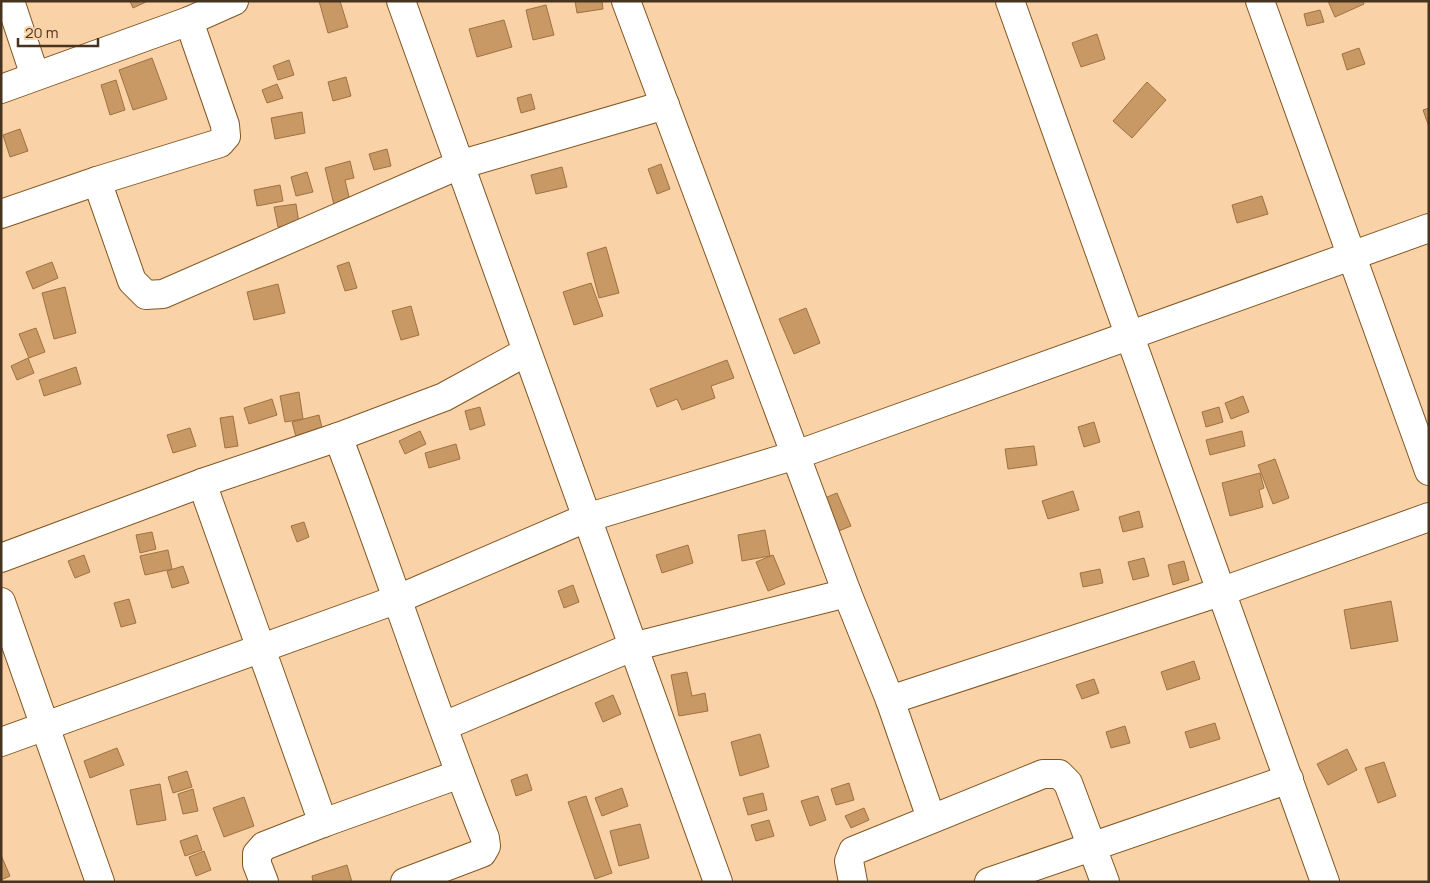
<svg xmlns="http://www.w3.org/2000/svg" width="1430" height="883" font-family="Manrope,sans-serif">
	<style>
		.building { fill: #c89865; stroke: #a0723f }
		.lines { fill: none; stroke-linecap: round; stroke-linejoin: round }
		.minor-casing { stroke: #815621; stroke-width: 30 }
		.minor { stroke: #fff; stroke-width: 28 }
	</style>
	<rect width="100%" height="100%" fill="#fad2a8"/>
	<g class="building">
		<polygon points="130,1 148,1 133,8"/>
		<polygon points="319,1 340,1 348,27 328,33"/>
		<polygon points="575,1 602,1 603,9 577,13"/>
		<polygon points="1328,1 1363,1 1364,4 1335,17"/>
		<polygon points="546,5 554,35 533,40 526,10"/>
		<polygon points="1320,10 1324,22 1307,26 1304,14"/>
		<polygon points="504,20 512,47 477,57 469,29"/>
		<polygon points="1097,34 1105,59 1081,67 1072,43"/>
		<polygon points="1359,48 1365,64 1347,70 1342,54"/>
		<polygon points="152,58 167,99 133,110 119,70"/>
		<polygon points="289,60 294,75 278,80 273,66"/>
		<polygon points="346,77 351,96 333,101 328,82"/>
		<polygon points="116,80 125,110 110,115 101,85"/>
		<polygon points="1147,82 1166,100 1132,138 1113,121"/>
		<polygon points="277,84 283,98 267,103 262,90"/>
		<polygon points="531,94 535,109 521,113 517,98"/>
		<polygon points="1429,108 1429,127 1423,110"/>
		<polygon points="302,112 305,133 275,139 271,118"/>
		<polygon points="20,129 28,151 10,157 3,135"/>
		<polygon points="387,149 391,166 374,170 369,154"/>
		<polygon points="350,161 354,178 345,180 351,205 335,209 325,168"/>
		<polygon points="661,164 670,189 657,194 648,169"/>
		<polygon points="562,167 567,187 536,194 531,175"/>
		<polygon points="307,172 313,192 296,196 291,177"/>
		<polygon points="280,185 283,201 257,206 254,190"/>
		<polygon points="1262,196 1268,214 1237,223 1232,205"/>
		<polygon points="296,204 299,223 278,227 274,207"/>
		<polygon points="606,247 619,293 599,298 587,253"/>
		<polygon points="52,262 58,278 33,289 26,272"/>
		<polygon points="349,262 357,288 345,291 337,266"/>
		<polygon points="591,283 603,316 574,325 563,292"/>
		<polygon points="278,284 285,313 254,320 247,292"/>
		<polygon points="65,287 76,333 54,339 42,293"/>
		<polygon points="411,306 419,335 401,340 392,311"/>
		<polygon points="806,308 820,343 794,354 779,319"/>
		<polygon points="36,328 45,352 29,358 19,334"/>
		<polygon points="28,358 34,373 17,380 11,366"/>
		<polygon points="727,360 734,378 711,386 715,398 682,410 677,399 657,407 650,389"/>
		<polygon points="76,367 81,384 44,396 39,380"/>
		<polygon points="299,392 303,419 285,422 280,396"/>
		<polygon points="1243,396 1249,412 1231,419 1225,403"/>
		<polygon points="272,399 277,415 249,424 244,408"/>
		<polygon points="480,407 485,425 470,430 465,411"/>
		<polygon points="1219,407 1223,422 1206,427 1202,412"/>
		<polygon points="319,415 325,441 299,448 292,422"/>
		<polygon points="233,416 238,446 225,448 220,418"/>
		<polygon points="1094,422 1100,442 1084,447 1078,427"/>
		<polygon points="190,428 196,446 173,453 167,435"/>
		<polygon points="420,431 426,444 405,454 399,441"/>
		<polygon points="1242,431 1245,446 1210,455 1206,440"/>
		<polygon points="456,444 460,459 429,468 425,453"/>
		<polygon points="1034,446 1037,465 1008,469 1005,449"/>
		<polygon points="1275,459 1289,498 1273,504 1258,465"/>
		<polygon points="1260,473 1264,488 1259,490 1263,507 1230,516 1222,483"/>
		<polygon points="1073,491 1079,510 1048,519 1042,501"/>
		<polygon points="837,493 851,526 819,539 805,506"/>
		<polygon points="1139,511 1143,527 1123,532 1119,517"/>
		<polygon points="304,522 309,537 297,542 291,526"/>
		<polygon points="765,530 770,556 742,561 738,535"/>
		<polygon points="152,532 156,549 140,553 136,535"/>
		<polygon points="688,545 693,563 662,573 656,555"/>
		<polygon points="168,550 172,569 145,575 140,556"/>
		<polygon points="84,555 90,572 75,578 68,561"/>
		<polygon points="773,555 785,584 768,591 756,562"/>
		<polygon points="1144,558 1149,576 1133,580 1128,562"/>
		<polygon points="1184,561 1189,580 1173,585 1168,565"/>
		<polygon points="183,566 189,583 172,588 167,571"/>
		<polygon points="1100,569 1103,583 1083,587 1080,573"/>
		<polygon points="573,585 579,602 564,608 558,591"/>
		<polygon points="129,599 136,623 121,627 114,603"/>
		<polygon points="1391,601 1398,641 1351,649 1344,610"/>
		<polygon points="1194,661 1200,679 1167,690 1161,672"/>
		<polygon points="687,672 692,696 705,693 708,711 679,716 671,675"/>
		<polygon points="1094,679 1099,693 1082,699 1076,685"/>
		<polygon points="613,695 621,714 603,722 595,703"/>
		<polygon points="1215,723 1220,739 1190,748 1185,732"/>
		<polygon points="1125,726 1130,743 1111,748 1106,732"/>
		<polygon points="760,734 769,767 740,776 731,742"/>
		<polygon points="117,748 124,765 90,778 84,761"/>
		<polygon points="1347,749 1357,770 1328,785 1317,764"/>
		<polygon points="1384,762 1396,796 1378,803 1365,768"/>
		<polygon points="187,771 192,787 173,793 168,777"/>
		<polygon points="527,774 532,790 516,796 511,780"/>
		<polygon points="849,783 854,800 836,805 831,789"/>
		<polygon points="160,784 166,820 137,825 130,790"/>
		<polygon points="622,788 628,806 602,816 595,798"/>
		<polygon points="193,789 198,811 183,814 178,794"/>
		<polygon points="763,793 767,810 748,815 743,798"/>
		<polygon points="586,796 612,873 595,879 568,802"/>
		<polygon points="818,796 826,820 810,826 801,801"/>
		<polygon points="244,797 254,826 224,837 213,808"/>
		<polygon points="864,808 869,820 851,828 845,816"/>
		<polygon points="769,820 774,836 756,841 751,825"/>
		<polygon points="640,824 649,858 619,866 610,831"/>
		<polygon points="197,835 202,850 185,856 180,841"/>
		<polygon points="204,851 211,870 196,876 189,857"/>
		<polygon points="1,855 10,876 1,880"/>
		<polygon points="347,865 352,882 313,882 312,876"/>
	</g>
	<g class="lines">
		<defs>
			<g id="minor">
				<polyline points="10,1 35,76"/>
				<polyline points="401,1 718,882"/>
				<polyline points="626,1 847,593 890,700 931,818"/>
				<polyline points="1010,1 1325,882"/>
				<polyline points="1260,1 1429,471"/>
				<polyline points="1,89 189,21 234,1"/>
				<polyline points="97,181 132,281 146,295 163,294 459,165 665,105"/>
				<polyline points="1,214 97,181 220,143 226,136 225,125 189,21"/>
				<path d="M 338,437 C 389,569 432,706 485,838 L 486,846 L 482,853 L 405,882"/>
				<polyline points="202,483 323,823"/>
				<polyline points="1,558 202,483 338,437 444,397 526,352"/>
				<polyline points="1,602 100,882"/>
				<polyline points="890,700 1223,591 1429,517"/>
				<polyline points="444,726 632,647 847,593"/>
				<polyline points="1,742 398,599 586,518 796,455 1429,228"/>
				<polyline points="264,882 257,864 257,854 264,846 323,823 460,774"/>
				<polyline points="853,882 849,861 853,851 1043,774 1059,774 1068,783 1105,882"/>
				<polyline points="989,882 1289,779"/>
			</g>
		</defs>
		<use href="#minor" class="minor-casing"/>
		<use href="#minor" class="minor"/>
	</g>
	<rect width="1430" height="883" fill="none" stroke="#47331e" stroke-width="5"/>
	<path d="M18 38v8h80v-8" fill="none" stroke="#47331e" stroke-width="2.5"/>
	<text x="25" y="38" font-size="15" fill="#47331e" stroke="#fad2a8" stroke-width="4" paint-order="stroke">20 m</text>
</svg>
